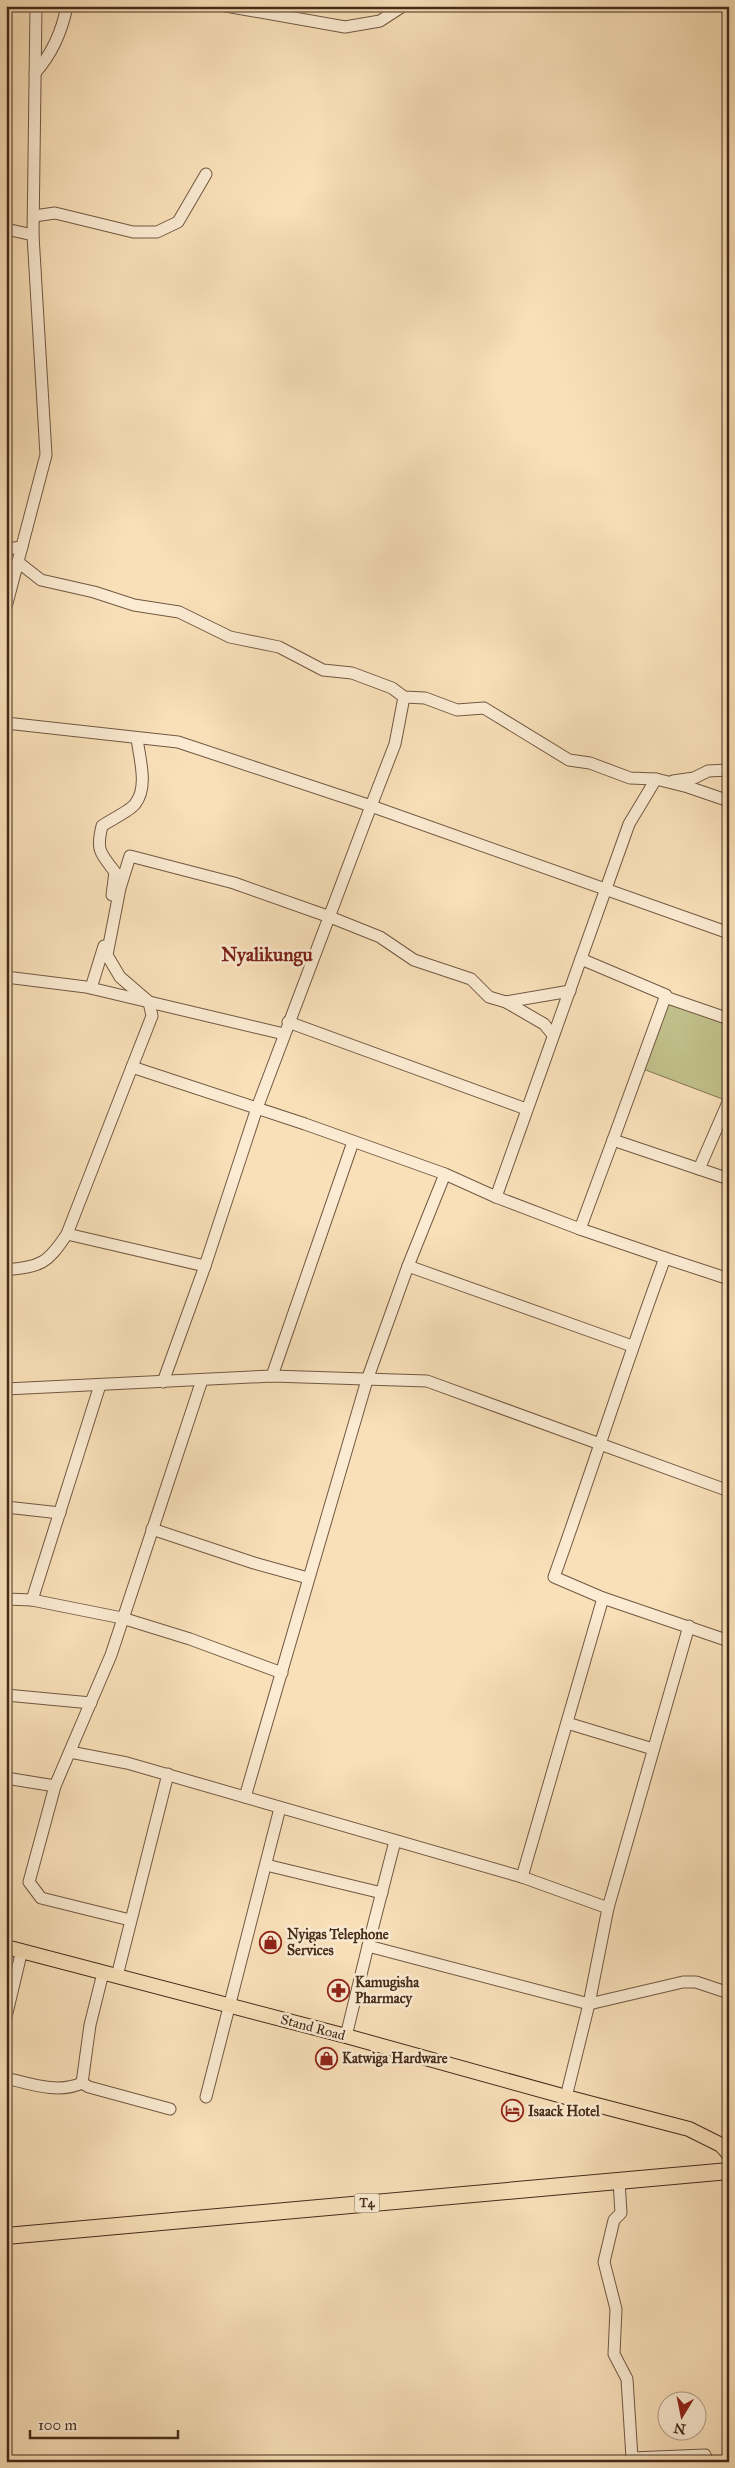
<svg xmlns="http://www.w3.org/2000/svg" width="735" height="2468" font-family="'IM FELL Great Primer',serif">
	<style>
		.green { fill: #c1c18c; stroke: #837653 }
		.lines { fill: none; stroke-linecap: round; stroke-linejoin: round }
		.minor-casing { stroke: #725842; stroke-width: 13 }
		.major-casing { stroke: #452b1a; stroke-width: 16 }
		.highway-casing { stroke: #452b1a; stroke-width: 18 }
		.minor { stroke: #fbebd2; stroke-width: 11 }
		.major { stroke: #f9e0b9; stroke-width: 14 }
		.highway { stroke: #f9e0b9; stroke-width: 16 }
		.labels { text-anchor: middle; stroke-width: 5; stroke-linejoin: round; paint-order: stroke }
		.shield { fill: #fbebd2; stroke: #7c6551; stroke-width: 1 }
		.shield-label { font-size: 12px; font-weight: bold; fill: #452b1a }
		.poi-label { font-size: 14px; font-weight: bold; fill: #452b1a; stroke: #fbebd2; text-anchor: start }
		.street-label { font-size: 14px; fill: #452b1a; stroke: #fbebd2 }
		.district-label { font-size: 19px; font-weight: bold; fill: #7a1f14; stroke: #fbebd2 }
	</style>
	<rect width="100%" height="100%" fill="#f9e0b9"/>
	<filter id="stains"><feTurbulence type="fractalNoise" baseFrequency=".004" numOctaves="4"/><feColorMatrix values="0 0 0 0 .2 0 0 0 0 .09 0 0 0 0 .02 0 0 0 .5 -.17"/></filter>
	<radialGradient id="worn" r=".72"><stop offset=".6" stop-color="#630" stop-opacity="0"/><stop offset="1" stop-color="#630" stop-opacity=".3"/></radialGradient>
	<polygon class="green" points="665,997 729,1023 729,1092 725,1100 643,1069"/>
	<g class="lines">
		<defs>
			<g id="minor">
				<polyline points="226,6 345,27 380,21 403,6"/>
				<path d="M 35,73 C 52,54 62,31 67,6"/>
				<polyline points="34,216 55,213 133,232 157,232 178,222 206,174"/>
				<polyline points="6,229 33,235"/>
				<polyline points="6,549 22,547"/>
				<polyline points="18,562 41,580 94,592 134,605 179,612 230,637 279,647 323,670 352,673 392,688 404,697 425,698 457,710 484,708 569,760 590,763 630,778 656,779 688,787 729,801"/>
				<polyline points="6,607 46,455 33,235 36,6"/>
				<polyline points="6,723 178,742 371,806 395,744 404,697"/>
				<polyline points="673,781 694,778 708,771 729,770"/>
				<path d="M 112,895 L 115,872 C 100,853 96,850 102,826 C 110,820 130,811 135,804 C 149,787 139,757 137,738"/>
				<polyline points="581,959 666,995 613,1140"/>
				<polyline points="6,977 86,987 284,1034"/>
				<polyline points="91,988 104,946"/>
				<polyline points="665,997 729,1019"/>
				<polyline points="506,1002 544,1024 553,1035"/>
				<polyline points="288,1022 526,1109"/>
				<polyline points="132,1067 152,1016 149,1002 120,977 107,955 120,888 130,856 234,883 330,917 380,937 414,960 471,979 489,997 506,1002 570,991"/>
				<polyline points="699,1169 729,1100"/>
				<polyline points="496,1197 580,1229 613,1140 729,1179"/>
				<polyline points="580,1229 665,1258"/>
				<polyline points="67,1234 205,1266"/>
				<polyline points="408,1266 632,1346"/>
				<path d="M 6,1270 C 42,1266 47,1264 67,1234 L 132,1067 L 305,1124 L 445,1174 L 496,1197 L 629,824 L 656,779"/>
				<path d="M 729,1279 L 665,1258 C 626,1363 592,1471 554,1577 L 603,1598 L 729,1641"/>
				<polyline points="272,1376 353,1142"/>
				<polyline points="163,1382 205,1266 257,1108 371,806 729,933"/>
				<polyline points="6,1389 272,1376 427,1381 729,1491"/>
				<polyline points="6,1507 60,1513"/>
				<polyline points="152,1529 254,1563 308,1578"/>
				<polyline points="6,1599 32,1600 122,1618 190,1639 282,1673"/>
				<polyline points="32,1600 100,1385"/>
				<polyline points="6,1695 91,1703"/>
				<polyline points="567,1723 653,1749"/>
				<polyline points="70,1752 127,1763 522,1877 608,1908 589,2004 566,2097"/>
				<polyline points="6,1778 55,1786"/>
				<polyline points="245,1797 367,1380 408,1266 445,1174"/>
				<polyline points="266,1865 382,1893"/>
				<polyline points="522,1877 603,1598"/>
				<polyline points="608,1908 689,1626"/>
				<polyline points="130,1920 41,1898 29,1882 55,1786 111,1655 202,1380"/>
				<polyline points="368,1946 395,1841"/>
				<polyline points="103,1973 90,2025 82,2083 89,2087 170,2109"/>
				<polyline points="117,1976 168,1774"/>
				<polyline points="6,2017 22,1950"/>
				<polyline points="346,2036 368,1946 589,2004 683,1982 696,1982 729,1993"/>
				<path d="M 6,2078 C 31,2084 58,2094 82,2083"/>
				<polyline points="206,2097 280,1808"/>
				<polyline points="619,2181 621,2213 614,2220 604,2262 616,2309 614,2354 627,2379 632,2458 705,2455 708,2462"/>
			</g>
			<polyline id="major" points="6,1947 346,2036 566,2097 689,2129 721,2145 729,2154"/>
			<polyline id="highway" points="6,2236 729,2171"/>
		</defs>
		<use href="#minor" class="minor-casing"/>
		<use href="#major" class="major-casing"/>
		<use href="#highway" class="highway-casing"/>
		<use href="#minor" class="minor"/>
		<use href="#major" class="major"/>
		<use href="#highway" class="highway"/>
	</g>
	<defs>
		<symbol id="shop-ring" viewBox="-11 -11 22 22"><circle r="9.5" fill="#fbebd2" stroke="#8f2418" stroke-width="1.5"/><path d="M-5-2.5h2.3a2.7 3.5 0 0 1 5.4 0H5L5.5 6h-11ZM-1.5-2.5h3a1.5 2.3 0 0 0-3 0Z" fill="#8f2418"/></symbol>
		<symbol id="pharmacy-ring" viewBox="-11 -11 22 22"><circle r="9.5" fill="#fbebd2" stroke="#8f2418" stroke-width="1.5"/><path d="M-2-6h4v4h4v4h-4v4h-4v-4h-4v-4h4Z" fill="#8f2418"/></symbol>
		<symbol id="hotel-ring" viewBox="-11 -11 22 22"><circle r="9.5" fill="#fbebd2" stroke="#8f2418" stroke-width="1.5"/><path d="M-6-4.5h1.5V1H6V5H4.5V3h-9V5H-6ZM-4 0a1.8 1.8 0 1 1 3.6 0ZM.5 0V-2.5h3Q6-2.5 6 0Z" fill="#8f2418"/></symbol>
	</defs>
	<g fill-rule="evenodd">
		<use href="#shop-ring" x="258" y="1930" width="25" height="25"/>
		<use href="#pharmacy-ring" x="326" y="1978" width="25" height="25"/>
		<use href="#shop-ring" x="314" y="2046" width="25" height="25"/>
		<use href="#hotel-ring" x="500" y="2098" width="25" height="25"/>
	</g>
	<g class="labels">
		<rect class="shield" x="354.5" y="2193.5" width="25" height="19" rx="4"/>
		<g class="shield-label">
			<text x="367" y="2207">T4</text>
		</g>
		<g class="poi-label">
			<text x="287" y="1939">Nyigas Telephone<tspan x="287" dy="16">Services</tspan></text>
			<text x="355" y="1987">Kamugisha<tspan x="355" dy="16">Pharmacy</tspan></text>
			<text x="342" y="2063">Katwiga Hardware</text>
			<text x="528" y="2116">Isaack Hotel</text>
		</g>
		<g class="street-label">
			<text transform="translate(313 2027) rotate(15)" y="5">Stand Road</text>
		</g>
		<g class="district-label">
			<text x="267" y="961">Nyalikungu</text>
		</g>
	</g>
	<rect width="735" height="2468" fill="none" stroke="#f9e0b9" stroke-width="25"/>
	<rect x="8" y="8" width="720" height="2453" fill="none" stroke="#452b1a" stroke-width="2.5"/>
	<rect x="12" y="12" width="710" height="2443" fill="none" stroke="#452b1a"/>
	<g transform="translate(682 2416) rotate(190)"><circle r="24" fill="#fbebd2" stroke="#b29e88"/>
	<path d="M0-4L9 19L0 12L-9 19Z" fill="#8f2418"/>
	<text y="-8" font-size="14" font-weight="bold" text-anchor="middle" fill="#452b1a">N</text>
	</g>
	<path d="M30 2430v8h148v-8" fill="none" stroke="#452b1a" stroke-width="2.5"/>
	<text x="38" y="2430" font-size="15" fill="#452b1a" stroke="#fbebd2" stroke-width="4" paint-order="stroke">100 m</text>
	<rect width="100%" height="100%" filter="url(#stains)"/>
	<rect width="100%" height="100%" fill="url(#worn)"/>
</svg>
